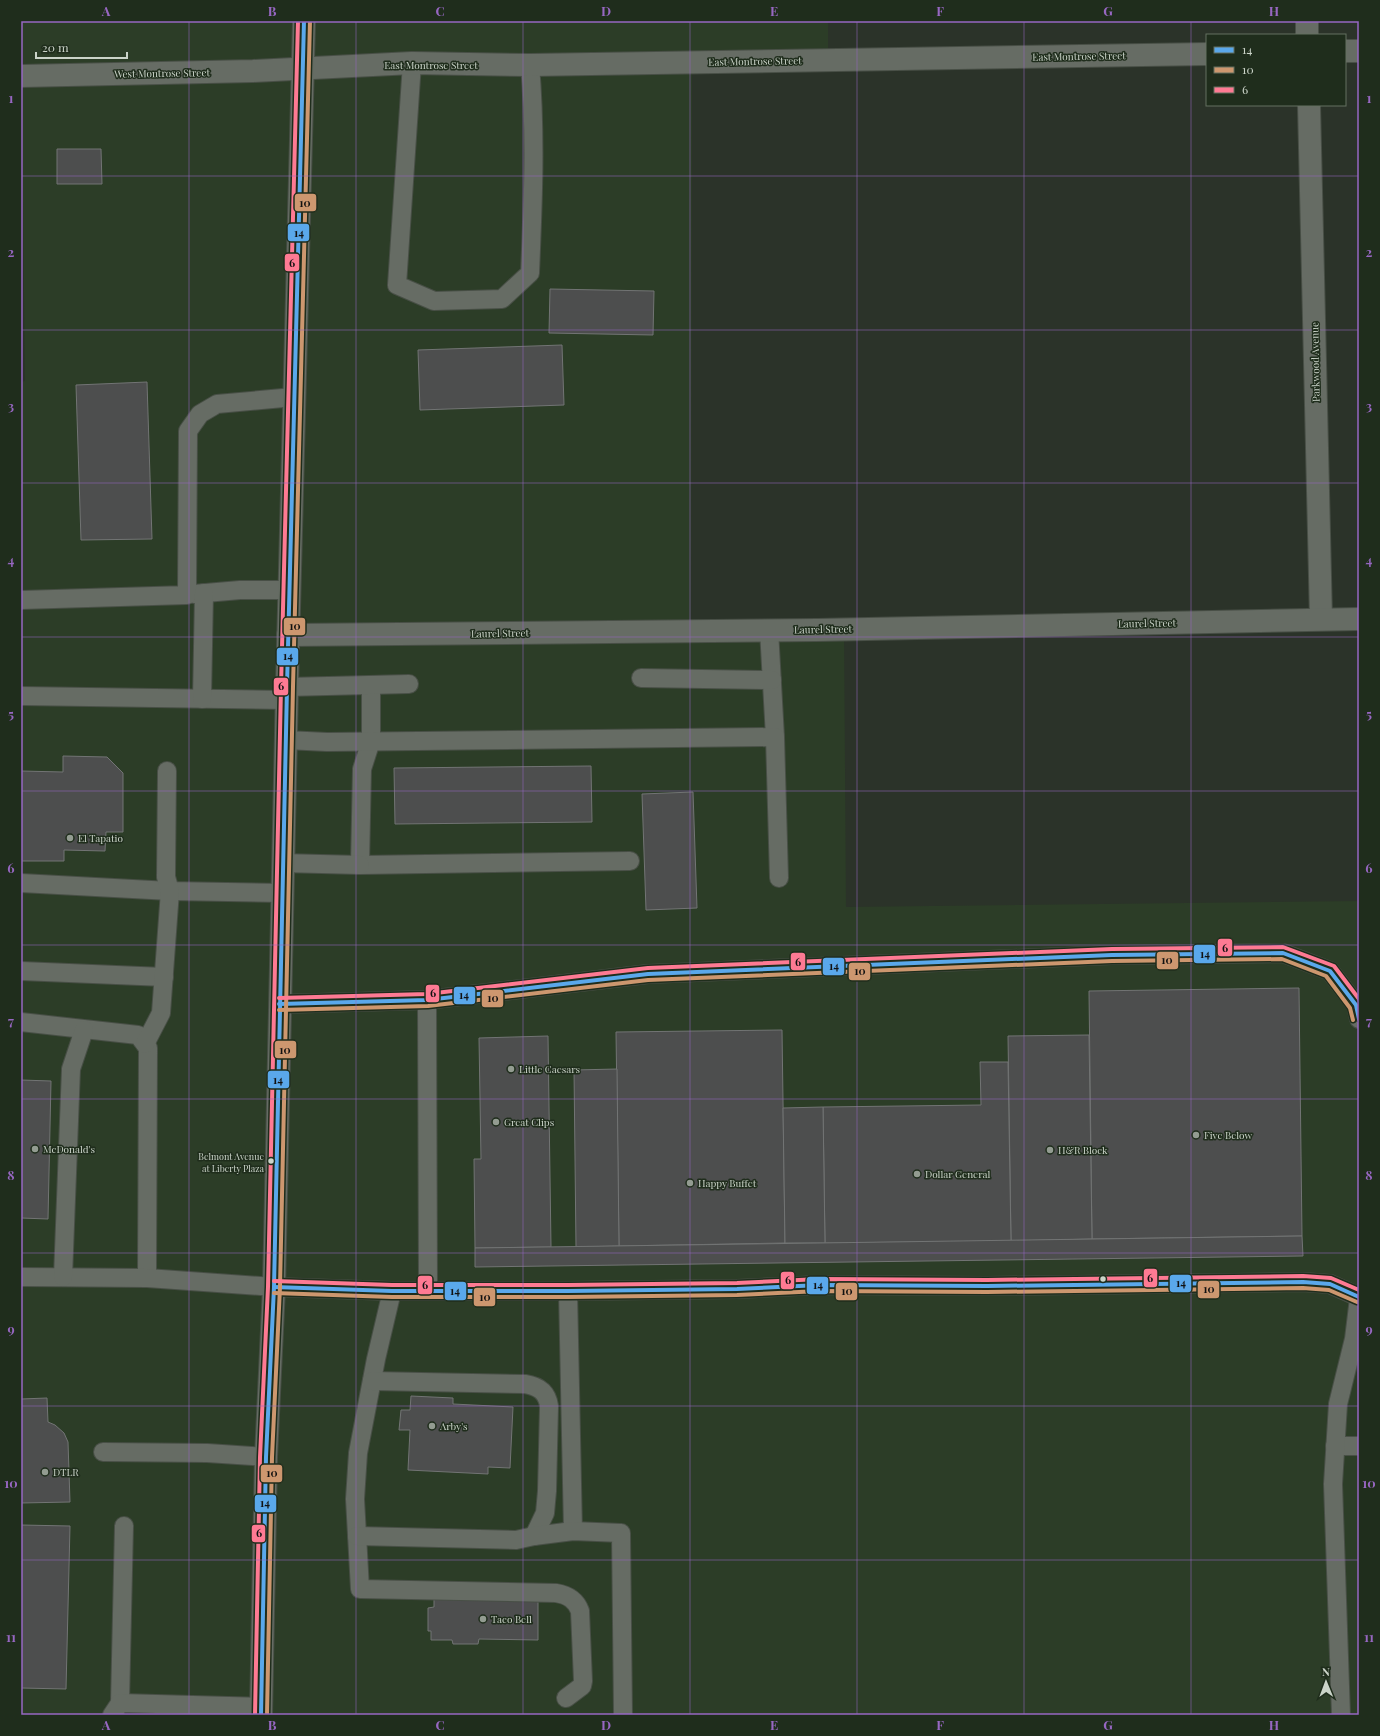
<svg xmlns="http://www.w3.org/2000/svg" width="1380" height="1736" font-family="'Playfair Display',serif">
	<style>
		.built { fill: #2c3d27 }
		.building { fill: #4d4e4e; stroke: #727474 }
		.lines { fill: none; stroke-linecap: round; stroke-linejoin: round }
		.lane-casing { stroke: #484f46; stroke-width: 20 }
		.street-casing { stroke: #484f46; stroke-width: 24 }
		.secondary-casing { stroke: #484f46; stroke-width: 24 }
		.lane { stroke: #666c64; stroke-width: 18 }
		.street { stroke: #666c64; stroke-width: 22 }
		.secondary { stroke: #656c63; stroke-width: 22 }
		.bus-1-casing { stroke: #1f2d1c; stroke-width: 7 }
		.bus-2-casing { stroke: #1f2d1c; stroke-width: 7 }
		.bus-3-casing { stroke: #1f2d1c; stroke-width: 7 }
		.bus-1 { stroke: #5aa8eb; stroke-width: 4 }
		.bus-2 { stroke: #cd976f; stroke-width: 4 }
		.bus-3 { stroke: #fe7a93; stroke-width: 4 }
		.grid { fill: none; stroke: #9767c2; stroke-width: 1; stroke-opacity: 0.55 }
		.poi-dot { fill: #939c91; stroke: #1f2d1c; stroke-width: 1.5 }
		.bus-dot { fill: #cbd4c9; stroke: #1f2d1c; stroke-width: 1.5 }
		.labels { text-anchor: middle; stroke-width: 3; stroke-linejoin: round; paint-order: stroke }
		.bus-label { font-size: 9px; fill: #cbd4c9; stroke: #1f2d1c; text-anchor: end }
		.street-label { font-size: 10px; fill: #cbd4c9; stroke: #1f2d1c }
		.poi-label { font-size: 10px; fill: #cbd4c9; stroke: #1f2d1c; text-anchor: start }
		.line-badge { stroke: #1f2d1c; stroke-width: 1.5 }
		.pale-badge-label { font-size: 11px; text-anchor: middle; font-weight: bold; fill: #111 }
		.neatline { fill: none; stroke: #9767c2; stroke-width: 1.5 }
		.grid-label { font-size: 13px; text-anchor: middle; font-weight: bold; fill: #9767c2 }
	</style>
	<rect width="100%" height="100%" fill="#2b3329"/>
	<polygon class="built" points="21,21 828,21 828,60 692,62 691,631 844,629 846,907 1359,901 1359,1715 21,1715 21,382 25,381"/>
	<g class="building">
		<polygon points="57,149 101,149 102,184 57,184"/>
		<polygon points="550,289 654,291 653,335 549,333"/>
		<polygon points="562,345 564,405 420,410 418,350"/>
		<polygon points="147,382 152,539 81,540 76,385"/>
		<polygon points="63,756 107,757 123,773 123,832 106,832 105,851 64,850 64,861 21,861 21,771 63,772"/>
		<polygon points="591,766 592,822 395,824 394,768"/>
		<polygon points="693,792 697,908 646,910 642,794"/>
		<polygon points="1299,988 1302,1236 1092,1239 1089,991"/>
		<polygon points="782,1030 785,1243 619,1246 616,1032"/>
		<polygon points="1089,1035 1092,1239 1011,1241 1008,1036"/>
		<polygon points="548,1036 551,1247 475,1248 474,1159 481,1159 479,1038"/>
		<polygon points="980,1062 1008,1062 1011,1241 825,1243 823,1107 981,1105"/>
		<polygon points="617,1069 619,1246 576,1247 574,1070"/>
		<polygon points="21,1080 51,1081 48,1219 21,1218"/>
		<polygon points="823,1107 825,1243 785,1243 783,1108"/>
		<polygon points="1302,1236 1303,1256 475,1267 475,1248"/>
		<polygon points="411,1396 453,1398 453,1404 513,1407 510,1468 488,1467 488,1474 408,1470 410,1430 399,1430 401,1410 410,1410"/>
		<polygon points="47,1398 48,1422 55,1425 64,1433 68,1442 70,1502 21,1503 21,1399"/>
		<polygon points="21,1525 70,1526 66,1689 21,1688"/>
		<polygon points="434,1599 538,1601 538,1640 479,1639 478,1644 453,1644 452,1640 431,1640 431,1631 428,1631 428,1608 434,1607"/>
	</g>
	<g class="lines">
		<defs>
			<g id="lane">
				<path d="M 412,63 L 397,285 L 434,301 L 502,299 L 530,273 C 533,203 536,134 530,65"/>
				<polyline points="194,594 240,590 289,590"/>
				<polyline points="21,600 187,595 188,431 200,414 217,404 294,397"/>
				<polyline points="769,630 775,737"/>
				<polyline points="641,678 772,680"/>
				<polyline points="371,685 371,741 362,769 360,865 630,861"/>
				<polyline points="287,687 409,684"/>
				<polyline points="21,696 286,700"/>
				<polyline points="202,699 204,593"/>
				<polyline points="286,740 327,742 775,737 779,878"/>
				<polyline points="282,863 360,865"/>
				<polyline points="21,883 170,891 282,893"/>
				<polyline points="21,971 164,977"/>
				<polyline points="427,1000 428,1290"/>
				<polyline points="279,1004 427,1000 648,974 1112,955 1283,953 1330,971 1356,1005 1359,1019"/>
				<polyline points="21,1022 138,1035 148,1048 147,1278"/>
				<polyline points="145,1044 161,1013 170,891 166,877 167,771"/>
				<polyline points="21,1277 147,1278 274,1287 392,1291 568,1291 737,1289 820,1285 987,1286 1303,1282 1330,1284 1359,1297"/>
				<polyline points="63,1277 71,1069 84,1030"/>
				<path d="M 392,1291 L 376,1359 L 358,1453 L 355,1499 L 360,1589 L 556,1593 C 568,1595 576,1600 580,1611 L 583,1681 L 582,1686 L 566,1698"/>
				<polyline points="568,1291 573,1531"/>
				<path d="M 372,1381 L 525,1384 C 538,1386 547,1392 549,1406 L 547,1491 L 545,1513 L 534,1536"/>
				<polyline points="1335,1446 1359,1446"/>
				<polyline points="103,1452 207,1453 266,1457"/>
				<polyline points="357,1536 516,1540 534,1536 573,1531 621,1533 623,1715"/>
				<polyline points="120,1703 124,1526"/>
				<polyline points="112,1715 120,1703 261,1707"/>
				<polyline points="1341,1715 1333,1484 1338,1404 1354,1339 1359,1298"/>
			</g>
			<g id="street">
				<polyline points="1307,21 1307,35"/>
				<polyline points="1345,51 1359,51"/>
				<polyline points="21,76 253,71 412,63 530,65 1207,54"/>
				<polyline points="1309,105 1321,619"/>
				<polyline points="288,635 817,630 1359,619"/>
			</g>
			<polyline id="secondary" points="261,1715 266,1457 274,1287 287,687 304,21"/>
		</defs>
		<use href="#lane" class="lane-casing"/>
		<use href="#street" class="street-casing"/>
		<use href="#secondary" class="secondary-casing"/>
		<use href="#lane" class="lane"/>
		<use href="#street" class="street"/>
		<use href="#secondary" class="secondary"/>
		<defs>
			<g id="bus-1">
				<polyline points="279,1004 427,1000 648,974 1112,955 1283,953 1330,971 1356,1005 1359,1019"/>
				<polyline points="274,1287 392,1291 568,1291 737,1289 820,1285 987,1286 1303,1282 1330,1284 1359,1297"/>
				<polyline points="261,1715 266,1457 274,1287 287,687 304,21"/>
			</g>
			<g id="bus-2">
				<polyline points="279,1010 428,1006 648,980 1112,961 1282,959 1326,976 1350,1008 1353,1020"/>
				<polyline points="274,1293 392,1297 568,1297 737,1295 820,1291 987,1292 1303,1288 1329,1290 1357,1302"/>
				<polyline points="267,1715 272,1457 280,1287 293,687 310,21"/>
			</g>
			<g id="bus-3">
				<polyline points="279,998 427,994 648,968 1112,949 1283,947 1334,966 1359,999"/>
				<polyline points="274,1281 392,1285 568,1285 737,1283 820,1279 987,1280 1303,1276 1331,1278 1359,1290"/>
				<polyline points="255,1715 260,1457 268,1287 281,687 298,21"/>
			</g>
		</defs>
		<use href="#bus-1" class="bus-1-casing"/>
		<use href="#bus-2" class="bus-2-casing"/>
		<use href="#bus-3" class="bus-3-casing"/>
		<use href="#bus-1" class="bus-1"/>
		<use href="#bus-2" class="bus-2"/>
		<use href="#bus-3" class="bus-3"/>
	</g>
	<path class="grid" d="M 189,21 L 189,1715M 356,21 L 356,1715M 523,21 L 523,1715M 690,21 L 690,1715M 857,21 L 857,1715M 1024,21 L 1024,1715M 1191,21 L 1191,1715M 21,176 L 1359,176M 21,330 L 1359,330M 21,483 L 1359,483M 21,637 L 1359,637M 21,791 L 1359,791M 21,945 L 1359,945M 21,1099 L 1359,1099M 21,1253 L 1359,1253M 21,1406 L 1359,1406M 21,1560 L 1359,1560"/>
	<g class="poi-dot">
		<circle cx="70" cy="838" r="4"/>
		<circle cx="511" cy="1069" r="4"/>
		<circle cx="496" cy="1122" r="4"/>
		<circle cx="1196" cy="1135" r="4"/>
		<circle cx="35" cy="1149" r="4"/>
		<circle cx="1050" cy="1150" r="4"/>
		<circle cx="917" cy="1174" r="4"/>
		<circle cx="690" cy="1183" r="4"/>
		<circle cx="432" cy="1426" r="4"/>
		<circle cx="45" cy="1472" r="4"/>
		<circle cx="483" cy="1619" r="4"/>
	</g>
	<g class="bus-dot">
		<circle cx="271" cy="1161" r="3.5"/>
		<circle cx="1103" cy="1279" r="3.5"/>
	</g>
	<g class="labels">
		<g class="bus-label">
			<text x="264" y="1160">Belmont Avenue<tspan x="264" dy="12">at Liberty Plaza</tspan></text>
		</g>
		<g class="street-label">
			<text transform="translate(1079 56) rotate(-1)" y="4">East Montrose Street</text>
			<text transform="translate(755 61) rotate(-1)" y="4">East Montrose Street</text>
			<text x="431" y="69">East Montrose Street</text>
			<text transform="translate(162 73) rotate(-1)" y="4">West Montrose Street</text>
			<text transform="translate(1315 362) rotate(-91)" y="4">Parkwood Avenue</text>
			<text transform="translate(1147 623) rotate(-1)" y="4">Laurel Street</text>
			<text transform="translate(823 629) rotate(-1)" y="4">Laurel Street</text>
			<text transform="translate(500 633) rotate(-1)" y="4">Laurel Street</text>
		</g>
		<g class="poi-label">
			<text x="78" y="842">El Tapatio</text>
			<text x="519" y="1073">Little Caesars</text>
			<text x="504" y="1126">Great Clips</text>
			<text x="1204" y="1139">Five Below</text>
			<text x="43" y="1153">McDonald's</text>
			<text x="1058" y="1154">H&amp;R Block</text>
			<text x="925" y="1178">Dollar General</text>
			<text x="698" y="1187">Happy Buffet</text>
			<text x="440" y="1430">Arby's</text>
			<text x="53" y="1476">DTLR</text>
			<text x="491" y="1623">Taco Bell</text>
		</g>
	</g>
	<g class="line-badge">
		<rect x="294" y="193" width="23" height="19" rx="4" fill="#cd976f"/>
		<rect x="287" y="223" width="23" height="19" rx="4" fill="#5aa8eb"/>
		<rect x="284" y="253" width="16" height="19" rx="4" fill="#fe7a93"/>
		<rect x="283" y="617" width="23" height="19" rx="4" fill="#cd976f"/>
		<rect x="276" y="647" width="23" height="19" rx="4" fill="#5aa8eb"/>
		<rect x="273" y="677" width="16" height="19" rx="4" fill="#fe7a93"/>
		<rect x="1217" y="938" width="16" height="19" rx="4" fill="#fe7a93"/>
		<rect x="1193" y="944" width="23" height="20" rx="4" fill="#5aa8eb"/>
		<rect x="1156" y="951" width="23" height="19" rx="4" fill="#cd976f"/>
		<rect x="790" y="952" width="16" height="19" rx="4" fill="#fe7a93"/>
		<rect x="822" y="957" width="23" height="19" rx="4" fill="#5aa8eb"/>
		<rect x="848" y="962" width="23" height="19" rx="4" fill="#cd976f"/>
		<rect x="425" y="984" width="15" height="19" rx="4" fill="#fe7a93"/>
		<rect x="453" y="986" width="23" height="19" rx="4" fill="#5aa8eb"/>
		<rect x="481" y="989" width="23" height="19" rx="4" fill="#cd976f"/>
		<rect x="274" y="1040" width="23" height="19" rx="4" fill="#cd976f"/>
		<rect x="267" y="1070" width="23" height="19" rx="4" fill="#5aa8eb"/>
		<rect x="1143" y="1268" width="15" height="20" rx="4" fill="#fe7a93"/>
		<rect x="780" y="1271" width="15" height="19" rx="4" fill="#fe7a93"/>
		<rect x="1169" y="1274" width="23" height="19" rx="4" fill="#5aa8eb"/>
		<rect x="417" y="1275" width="16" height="20" rx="4" fill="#fe7a93"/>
		<rect x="806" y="1276" width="23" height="19" rx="4" fill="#5aa8eb"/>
		<rect x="1197" y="1280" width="23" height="19" rx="4" fill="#cd976f"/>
		<rect x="444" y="1281" width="23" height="20" rx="4" fill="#5aa8eb"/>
		<rect x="835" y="1282" width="23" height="19" rx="4" fill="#cd976f"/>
		<rect x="473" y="1287" width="23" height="20" rx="4" fill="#cd976f"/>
		<rect x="260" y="1464" width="23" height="19" rx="4" fill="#cd976f"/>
		<rect x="254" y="1494" width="23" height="19" rx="4" fill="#5aa8eb"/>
		<rect x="251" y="1524" width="15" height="19" rx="4" fill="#fe7a93"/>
	</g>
	<g class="pale-badge-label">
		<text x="305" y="207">10</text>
		<text x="299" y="237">14</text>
		<text x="292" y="267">6</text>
		<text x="295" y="630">10</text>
		<text x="288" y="660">14</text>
		<text x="281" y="690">6</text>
		<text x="1225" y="952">6</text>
		<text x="1205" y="958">14</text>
		<text x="1167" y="964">10</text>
		<text x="798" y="966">6</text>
		<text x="834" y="970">14</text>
		<text x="860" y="975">10</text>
		<text x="433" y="997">6</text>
		<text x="464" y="999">14</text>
		<text x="493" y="1002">10</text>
		<text x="285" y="1054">10</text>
		<text x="278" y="1084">14</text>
		<text x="1150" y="1282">6</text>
		<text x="788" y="1284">6</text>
		<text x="1181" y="1287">14</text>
		<text x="425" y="1289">6</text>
		<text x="818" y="1289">14</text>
		<text x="1209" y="1293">10</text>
		<text x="455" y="1295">14</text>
		<text x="847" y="1295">10</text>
		<text x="485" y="1301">10</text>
		<text x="272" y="1477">10</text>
		<text x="265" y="1507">14</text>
		<text x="259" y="1537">6</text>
	</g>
	<rect width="1380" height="1736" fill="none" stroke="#1f2d1c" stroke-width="44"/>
	<rect x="1206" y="34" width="140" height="72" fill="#1f2d1c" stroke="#647061"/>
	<rect x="1214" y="47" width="20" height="6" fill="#5aa8eb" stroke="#647061"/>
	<text x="1242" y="54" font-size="12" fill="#cbd4c9">14</text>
	<rect x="1214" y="67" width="20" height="6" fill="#cd976f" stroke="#647061"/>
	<text x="1242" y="74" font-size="12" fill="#cbd4c9">10</text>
	<rect x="1214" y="87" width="20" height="6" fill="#fe7a93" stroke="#647061"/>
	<text x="1242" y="94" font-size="12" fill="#cbd4c9">6</text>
	<g transform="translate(1326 1682) rotate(359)" stroke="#1f2d1c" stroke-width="3" paint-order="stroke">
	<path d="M0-3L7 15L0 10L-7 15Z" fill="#cbd4c9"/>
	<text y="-6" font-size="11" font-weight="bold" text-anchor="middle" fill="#cbd4c9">N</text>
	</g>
	<path d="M36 52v6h91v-6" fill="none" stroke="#cbd4c9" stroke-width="2"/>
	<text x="42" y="52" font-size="12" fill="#cbd4c9" stroke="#1f2d1c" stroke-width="3" paint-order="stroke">20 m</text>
	<rect x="22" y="22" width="1336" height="1692" class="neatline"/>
	<g class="grid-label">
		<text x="106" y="16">A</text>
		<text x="272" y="16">B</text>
		<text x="440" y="16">C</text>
		<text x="606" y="16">D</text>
		<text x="774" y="16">E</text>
		<text x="940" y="16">F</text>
		<text x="1108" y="16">G</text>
		<text x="1274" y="16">H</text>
		<text x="11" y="103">1</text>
		<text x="1369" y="103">1</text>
		<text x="11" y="257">2</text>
		<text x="1369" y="257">2</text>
		<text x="11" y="411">3</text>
		<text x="1369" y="411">3</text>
		<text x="11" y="565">4</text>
		<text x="1369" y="565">4</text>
		<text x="11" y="719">5</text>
		<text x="1369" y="719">5</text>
		<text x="11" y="873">6</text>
		<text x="1369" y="873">6</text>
		<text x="11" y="1026">7</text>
		<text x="1369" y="1026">7</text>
		<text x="11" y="1180">8</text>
		<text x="1369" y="1180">8</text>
		<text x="11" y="1334">9</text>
		<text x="1369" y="1334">9</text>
		<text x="11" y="1488">10</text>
		<text x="1369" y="1488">10</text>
		<text x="11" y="1642">11</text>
		<text x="1369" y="1642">11</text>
		<text x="106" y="1730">A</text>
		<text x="272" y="1730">B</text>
		<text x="440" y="1730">C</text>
		<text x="606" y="1730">D</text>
		<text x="774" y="1730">E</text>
		<text x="940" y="1730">F</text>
		<text x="1108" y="1730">G</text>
		<text x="1274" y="1730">H</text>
	</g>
</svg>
